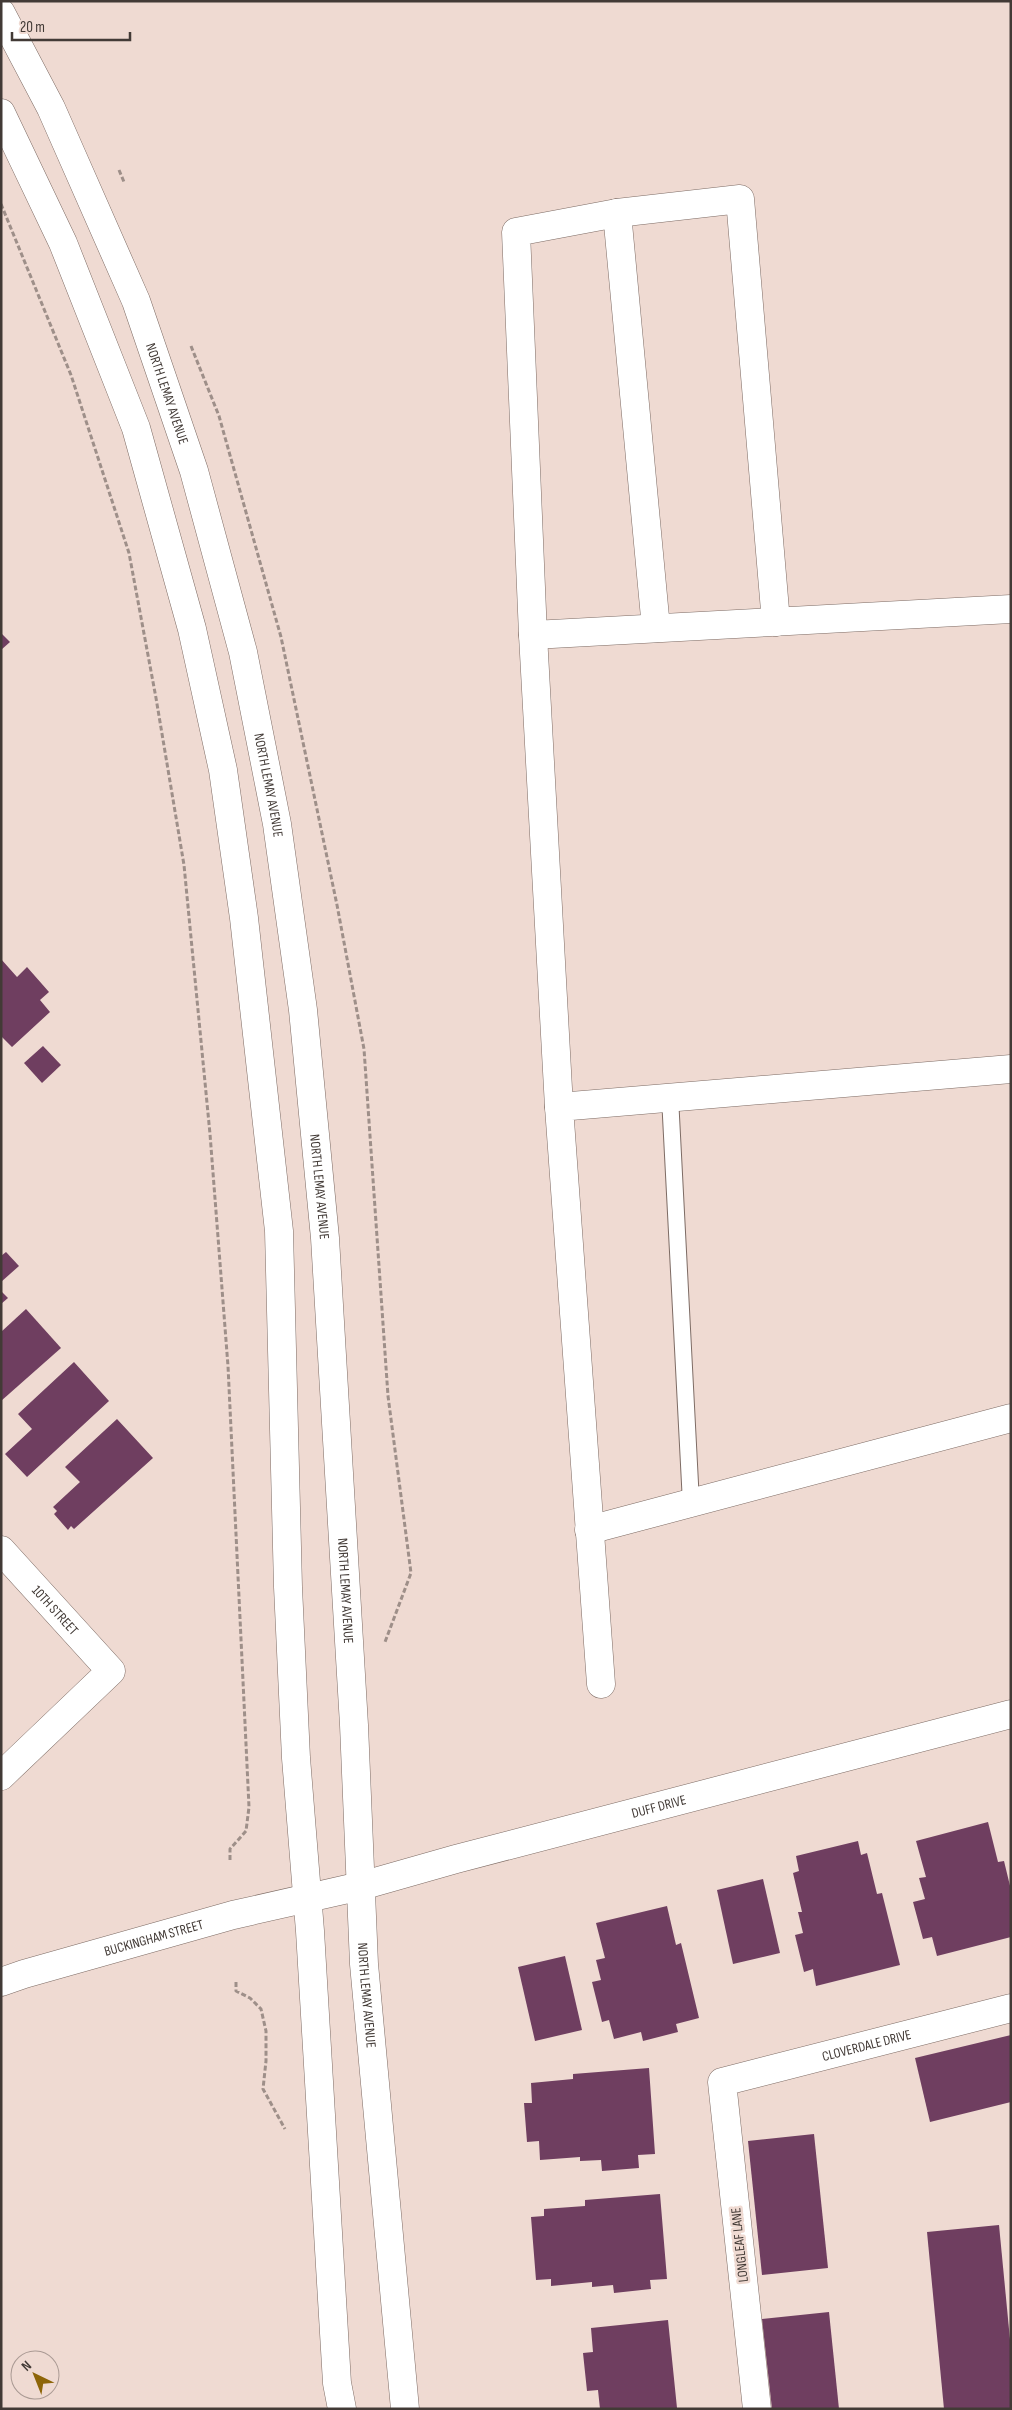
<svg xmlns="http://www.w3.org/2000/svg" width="1012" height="2410" font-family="'Sofia Sans Condensed',sans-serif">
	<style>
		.building { fill: #6f3e60 }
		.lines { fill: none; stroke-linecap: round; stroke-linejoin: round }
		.service-casing { stroke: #7d6b64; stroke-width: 18 }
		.minor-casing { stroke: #7d6b64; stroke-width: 29 }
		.secondary-casing { stroke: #7d6b64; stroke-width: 29 }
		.path { stroke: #9e8f89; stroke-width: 3; stroke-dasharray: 5 2.5; stroke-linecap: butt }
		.service { stroke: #fff; stroke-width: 16 }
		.minor { stroke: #fff; stroke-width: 28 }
		.secondary { stroke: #fff; stroke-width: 28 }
		.labels { text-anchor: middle; stroke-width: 5; stroke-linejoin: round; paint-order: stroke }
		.street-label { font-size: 14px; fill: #423a36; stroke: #efdad2 }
	</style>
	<rect width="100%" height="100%" fill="#efdad2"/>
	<g class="building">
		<polygon points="1,633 10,642 1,650"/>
		<polygon points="1,959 17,977 27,967 49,992 40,1000 50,1012 12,1047 1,1036"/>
		<polygon points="43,1046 61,1065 42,1083 24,1063"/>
		<polygon points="6,1252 19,1266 1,1282 1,1256"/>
		<polygon points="1,1291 8,1298 1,1304"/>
		<polygon points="26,1309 61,1348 1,1401 1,1332"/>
		<polygon points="74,1362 109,1401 27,1477 5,1454 32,1429 18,1414"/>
		<polygon points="117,1419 153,1458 74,1529 71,1526 68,1530 54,1514 57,1511 53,1507 80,1482 65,1467"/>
		<polygon points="988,1822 998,1862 1004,1861 1011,1890 1011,1937 937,1956 932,1937 923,1939 913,1902 925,1899 919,1878 926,1877 916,1841"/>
		<polygon points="858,1841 861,1855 867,1853 877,1894 882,1893 900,1965 816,1986 813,1969 804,1972 795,1935 803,1933 798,1912 802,1912 793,1873 799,1871 796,1856"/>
		<polygon points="763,1879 780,1953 733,1964 717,1890"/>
		<polygon points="667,1906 676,1945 681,1943 699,2018 676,2024 678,2032 643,2041 641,2032 614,2039 609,2020 602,2022 592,1982 601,1980 596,1960 605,1958 596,1923"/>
		<polygon points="565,1956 582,2030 535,2041 518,1967"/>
		<polygon points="1011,2035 1011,2102 930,2122 915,2058"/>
		<polygon points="649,2068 655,2154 638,2155 639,2168 602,2171 601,2160 580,2161 580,2157 540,2160 539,2141 527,2142 524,2103 532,2103 531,2083 573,2079 573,2074"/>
		<polygon points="814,2134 828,2268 762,2275 748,2141"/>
		<polygon points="660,2194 667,2279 650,2280 651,2289 614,2293 613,2285 592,2287 592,2282 551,2286 551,2279 536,2280 531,2217 544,2216 544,2209 585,2206 585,2200"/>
		<polygon points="999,2225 1011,2350 1011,2409 944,2409 927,2232"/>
		<polygon points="829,2312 839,2409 772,2409 762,2319"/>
		<polygon points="668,2320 677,2408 600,2409 598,2390 587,2391 583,2353 593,2352 591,2328"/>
	</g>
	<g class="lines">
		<defs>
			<polyline id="service" points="670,1097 691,1503"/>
			<g id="minor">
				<polyline points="617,213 656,628"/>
				<polyline points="533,635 1011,609"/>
				<polyline points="559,1107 533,635 516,232 617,213 740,199 776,622"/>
				<polyline points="589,1530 1011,1418"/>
				<path id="s1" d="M 1,1550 L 111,1671 L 1,1776"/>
				<polyline points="601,1684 559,1107 1011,1069"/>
				<path id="s2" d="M 1,1982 L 24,1974 L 233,1915 L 361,1886 L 456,1859 L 1011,1714"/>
				<path id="s3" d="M 757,2409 L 722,2082 L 1011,2008"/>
			</g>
			<g id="secondary">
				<path id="s4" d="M 1,13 L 51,108 L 136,301 L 194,471 L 243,652 L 277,824 L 303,1010 L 325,1238 L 354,1725 L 364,1964 L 405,2409"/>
				<polyline points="1,113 63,243 136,428 192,629 223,770 244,918 279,1231 288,1587 296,1758 310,1931 337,2383 342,2409"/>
			</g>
		</defs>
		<use href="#service" class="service-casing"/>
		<use href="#minor" class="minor-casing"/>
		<use href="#secondary" class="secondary-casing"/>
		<g class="path">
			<polyline points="119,170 124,182"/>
			<polyline points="1,204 71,375 129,553 156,698 184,865 210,1134 228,1366 249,1807 246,1831 230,1849 230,1860"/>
			<polyline points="191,346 219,416 281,637 337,905 364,1049 388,1396 411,1573 385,1642"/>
			<polyline points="236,1982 236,1991 250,1998 261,2009 266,2031 266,2061 263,2089 285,2129"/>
		</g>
		<use href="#service" class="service"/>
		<use href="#minor" class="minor"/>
		<use href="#secondary" class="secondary"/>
	</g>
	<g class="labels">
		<g class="street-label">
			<text dy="5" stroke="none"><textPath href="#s4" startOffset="416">NORTH LEMAY AVENUE</textPath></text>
			<text dy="5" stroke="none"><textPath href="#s4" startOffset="821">NORTH LEMAY AVENUE</textPath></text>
			<text dy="5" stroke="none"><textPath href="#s4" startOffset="1226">NORTH LEMAY AVENUE</textPath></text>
			<text dy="5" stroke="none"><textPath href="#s4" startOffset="1631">NORTH LEMAY AVENUE</textPath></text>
			<text dy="5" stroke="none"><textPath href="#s1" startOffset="81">10TH STREET</textPath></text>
			<text dy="5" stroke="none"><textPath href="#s2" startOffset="681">DUFF DRIVE</textPath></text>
			<text dy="5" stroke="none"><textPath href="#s2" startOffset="159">BUCKINGHAM STREET</textPath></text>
			<text dy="5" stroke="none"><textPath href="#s4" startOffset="2036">NORTH LEMAY AVENUE</textPath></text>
			<text dy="5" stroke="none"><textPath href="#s3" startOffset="478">CLOVERDALE DRIVE</textPath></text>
			<text transform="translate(739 2245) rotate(-96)" y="5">LONGLEAF LANE</text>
		</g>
	</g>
	<rect width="1012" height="2410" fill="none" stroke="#423a36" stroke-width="5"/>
	<g transform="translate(35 2375) rotate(317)"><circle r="24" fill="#efdad2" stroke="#aa9a94"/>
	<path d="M0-4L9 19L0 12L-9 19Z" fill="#8d6509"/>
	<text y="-8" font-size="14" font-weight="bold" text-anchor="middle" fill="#423a36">N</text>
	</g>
	<path d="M12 32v8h118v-8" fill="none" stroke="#423a36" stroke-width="2.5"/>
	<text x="20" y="32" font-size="15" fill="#423a36" stroke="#efdad2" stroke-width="4" paint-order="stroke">20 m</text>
</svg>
